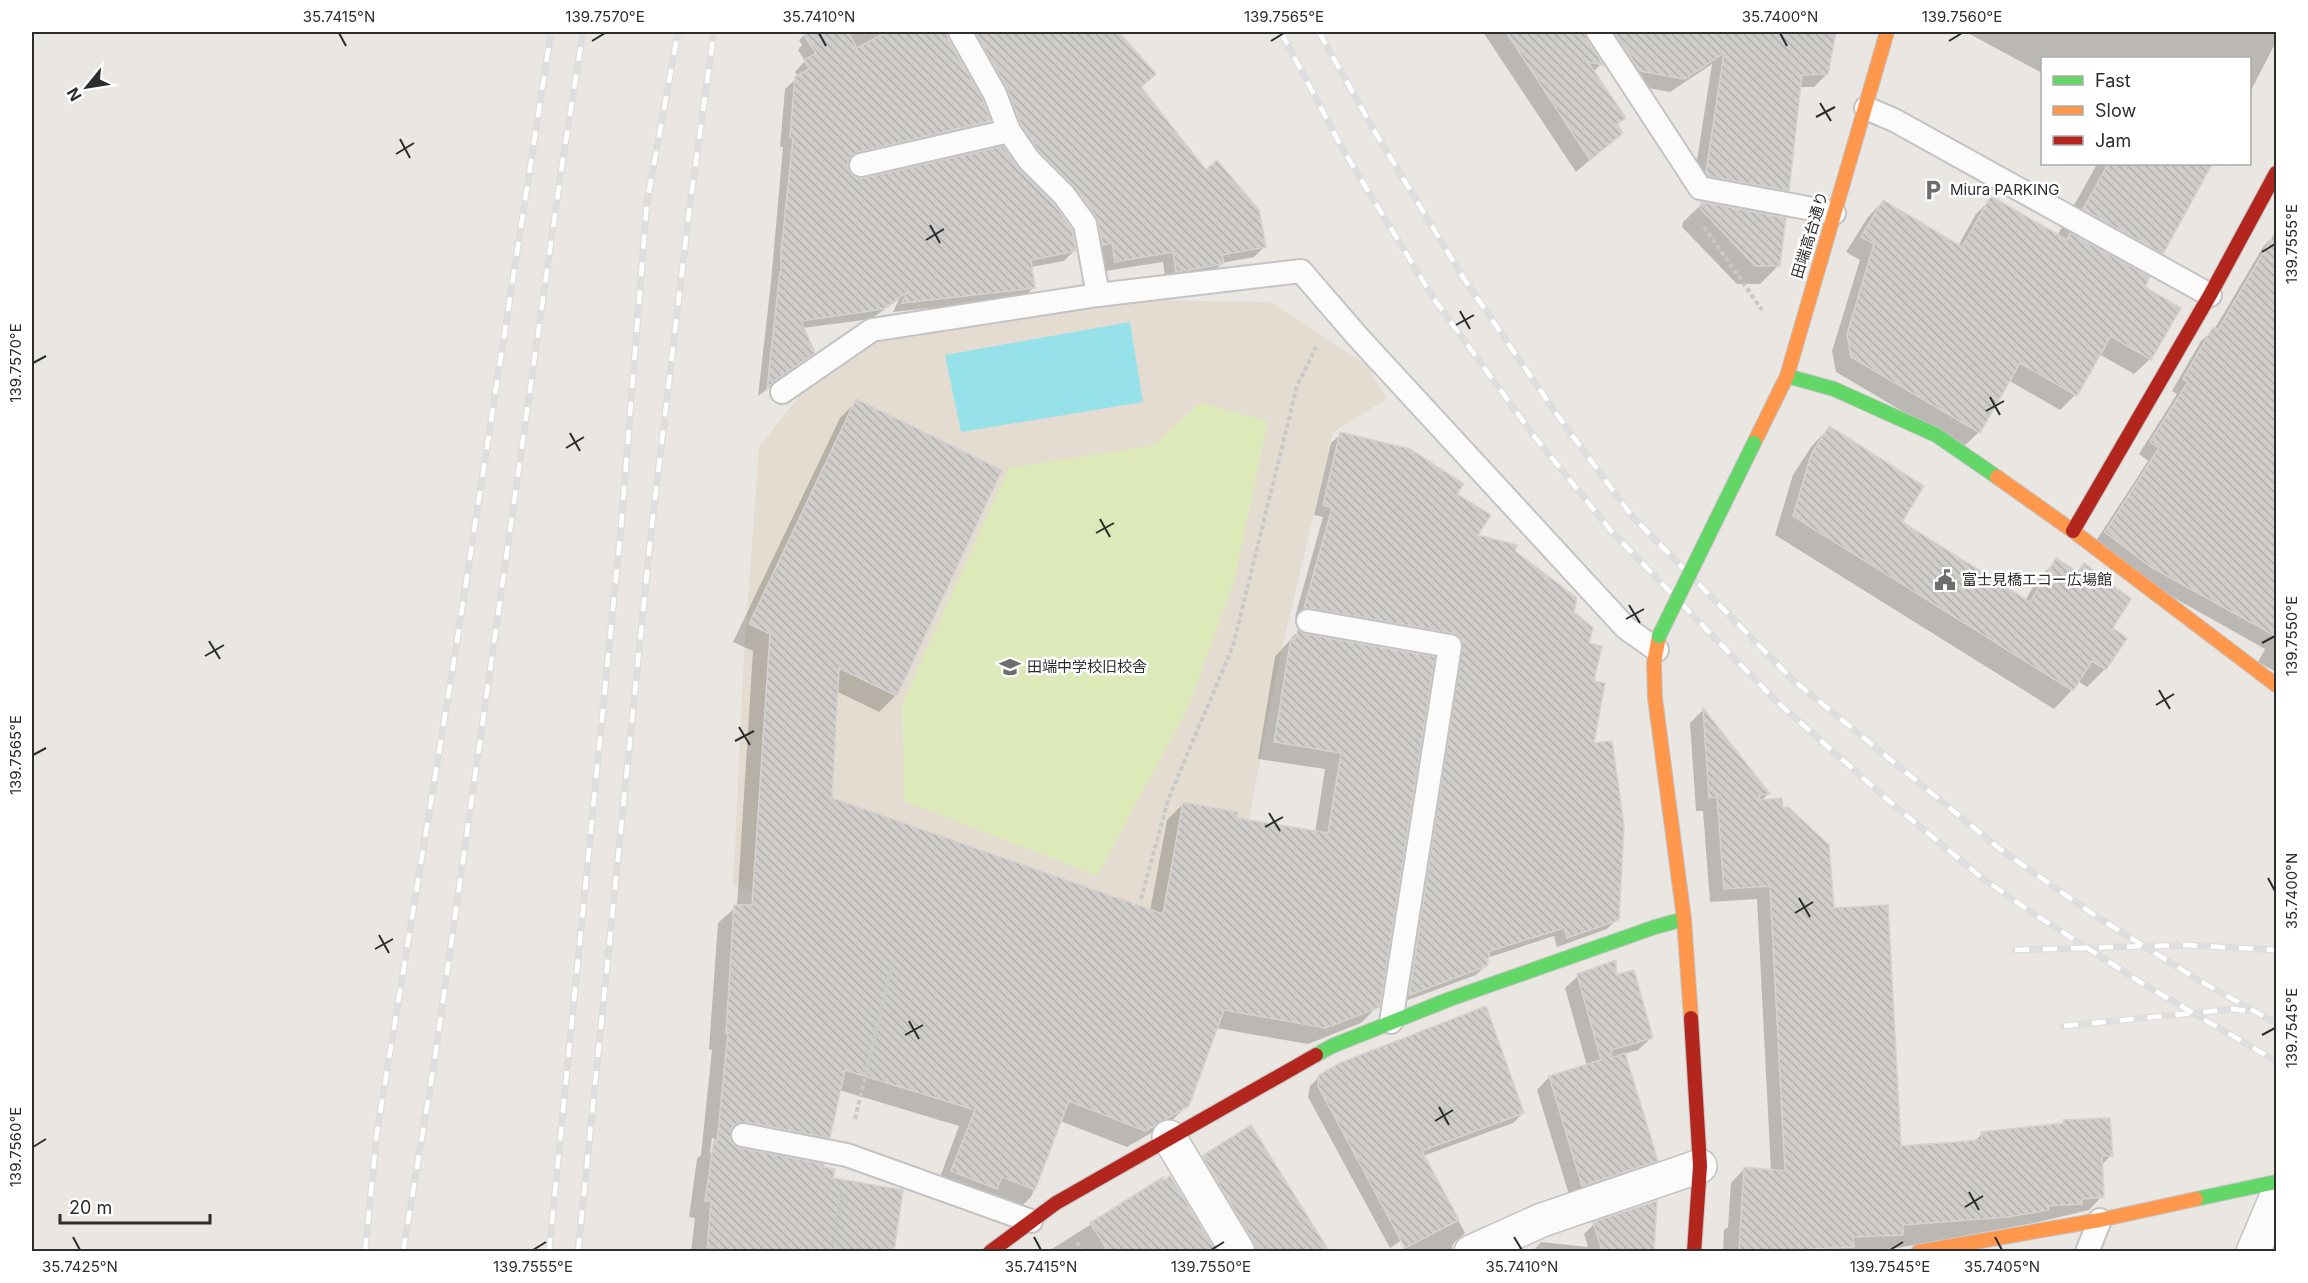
<svg xmlns="http://www.w3.org/2000/svg" width="2308" height="1283" font-family="Inter,'Noto Sans JP',sans-serif">
	<style>
		.education { fill: #e5dcd1 }
		.pitch { fill: #dee9ba }
		.water { fill: #97e2ea }
		.shadow { fill: #0003; fill-rule: evenodd }
		.building { fill: url(#building-back-hatch); stroke: #d5d2cf; stroke-width: 1.5 }
		.lines { fill: none; stroke-linecap: round; stroke-linejoin: round }
		.lane-casing { stroke: #c4c3c3; stroke-width: 26 }
		.street-casing { stroke: #c4c3c3; stroke-width: 36 }
		.fast-casing { stroke: #c4c3c3; stroke-width: 16 }
		.slow-casing { stroke: #c4c3c3; stroke-width: 16 }
		.jam-casing { stroke: #c4c3c3; stroke-width: 16 }
		.path { stroke: #c8c8c8; stroke-width: 4; stroke-dasharray: 4.5 3; stroke-linecap: butt }
		.lane { stroke: #fcfbfb; stroke-width: 22 }
		.street { stroke: #fcfbfb; stroke-width: 33 }
		.fast { stroke: #63d668; stroke-width: 14 }
		.slow { stroke: #ff974d; stroke-width: 14 }
		.jam { stroke: #b3261e; stroke-width: 14 }
		.rail-casing { stroke: #dfdedf; stroke-width: 7 }
		.rail { stroke: #fff; stroke-width: 4.5; stroke-dasharray: 14; stroke-linecap: butt }
		.fast-bridge-casing { stroke: #c4c3c3; stroke-width: 16; stroke-linecap: butt }
		.fast-bridge { stroke: #63d668; stroke-width: 14 }
		.ticks { fill: none; stroke: #2d2d2d; stroke-width: 2 }
		.labels { text-anchor: middle; stroke-width: 5; stroke-linejoin: round; paint-order: stroke }
		.poi-label { font-size: 15px; fill: #2d2d2d; stroke: #fff; text-anchor: start }
		.street-label { font-size: 15px; fill: #2d2d2d; stroke: #fff }
		.neatline { fill: none; stroke: #2d2d2d; stroke-width: 2 }
		.ticks-label { font-size: 15px; text-anchor: middle; fill: #2d2d2d }
	</style>
	<defs>
		<pattern id="building-back-hatch" width="6" height="6" patternUnits="userSpaceOnUse" patternTransform="scale(1.5)"><rect width="6" height="6" fill="#cfccc9"/><path d="M-1 5l2 2M0 0l6 6M5-1l2 2" fill="none" stroke="#b2b0ad"/></pattern>
	</defs>
	<rect width="100%" height="100%" fill="#eae6e2"/>
	<polygon class="education" points="1134,300 1271,302 1368,366 1387,399 1333,432 1275,679 1226,946 1192,1041 733,885 744,656 759,447 805,389 873,343"/>
	<polygon class="pitch" points="1200,403 1268,421 1234,581 1189,706 1097,876 904,801 902,704 1009,468 1153,445"/>
	<polygon class="water" points="1130,322 1143,402 961,432 945,355"/>
	<g class="shadow">
		<polygon points="808,32 945,32 947,39 989,121 979,131 847,162 847,169 856,179 1075,250 1064,261 1031,267 1033,288 1023,298 893,312 899,299 871,319 803,328 814,352 803,363 758,396 771,282 783,147 780,147 785,89 798,77 795,72 805,61 798,50 802,45 799,40"/>
		<polygon points="957,32 1117,32 1154,74 1139,88 1264,247 1254,257 1222,263 1212,274 1166,282 1163,262 1105,271 1102,253 1093,255 1064,196"/>
		<polygon points="1483,32 1582,32 1601,64 1593,72 1624,118 1617,126 1621,133 1576,172"/>
		<polygon points="1582,32 1836,32 1828,73 1814,87 1799,87 1787,190 1774,204 1693,186 1712,64 1670,92 1626,84 1590,33"/>
		<polygon points="1966,32 2276,32 2276,42 2250,92 2250,58 2042,58 2042,73"/>
		<polygon points="2097,164 2211,164 2162,253 2141,274 2150,359 2134,374 2099,354 2075,395 2060,410 2008,380 1979,432 1963,447 1836,372 1832,351 1860,260 1846,252 1868,217 1883,201 1958,246 1976,214 1992,198 2057,236"/>
		<polygon points="1702,204 1779,265 1760,284 1737,284 1682,227 1683,222"/>
		<polygon points="2275,234 2276,234 2276,672 2258,662 2265,649 2139,578 2094,544 2148,461 2139,454 2177,394 2172,391 2201,341 2214,330 2263,247"/>
		<path d="M 857,401 L 896,695 L 879,712 L 836,691 L 831,800 L 1150,911 L 1167,820 L 1184,803 L 1235,819 L 1315,833 L 1325,769 L 1258,759 L 1275,657 L 1298,631 L 1305,636 L 1433,658 L 1378,1006 L 1361,1023 L 1308,1044 L 1216,1028 L 1188,1105 L 1170,1122 L 1127,1147 L 1060,1121 L 1031,1197 L 1013,1214 L 936,1188 L 959,1126 L 839,1090 L 829,1137 L 812,1154 L 728,1138 L 733,1146 L 832,1179 L 902,1191 L 893,1252 L 691,1252 L 695,1218 L 689,1217 L 697,1159 L 701,1155 L 712,1050 L 709,1049 L 718,923 L 737,906 L 753,651 L 733,642 L 840,418 ZM 712,1138 L 715,1139 L 714,1150 L 710,1154 Z"/>
		<polygon points="1829,428 1900,523 2025,601 2038,579 2057,560 2077,573 2084,565 2105,669 2087,687 2078,681 2072,690 2054,709 1775,535 1793,475 1811,447"/>
		<polygon points="1341,434 1455,494 1476,536 1514,552 1572,613 1587,644 1592,682 1592,745 1617,919 1607,929 1557,947 1554,936 1487,958 1486,965 1476,975 1400,1003 1454,652 1295,617 1323,517 1314,515 1331,443"/>
		<polygon points="1703,710 1768,794 1761,801 1782,809 1833,909 1900,1148 1974,1142 1982,1134 2061,1125 2064,1121 2111,1155 2101,1166 2102,1196 2089,1210 2034,1223 1897,1248 1847,1252 1723,1252 1724,1230 1728,1227 1731,1183 1744,1169 1771,1171 1757,899 1710,902 1703,811 1696,811 1690,723"/>
		<polygon points="1578,976 1614,977 1651,1038 1638,1050 1624,1054 1656,1160 1643,1173 1570,1198 1537,1090 1549,1077 1587,1066 1565,988"/>
		<polygon points="1320,1076 1523,1113 1513,1123 1423,1156 1465,1233 1453,1244 1451,1252 1403,1252 1405,1238 1390,1248 1308,1097 1310,1086"/>
		<polygon points="1250,1127 1327,1252 1239,1252 1190,1170 1203,1157"/>
		<polygon points="1170,1178 1214,1252 1047,1252 1160,1181 1159,1185"/>
		<polygon points="1655,1203 1652,1252 1532,1252 1541,1242 1588,1247 1584,1234 1594,1224"/>
	</g>
	<g class="building">
		<polygon points="802,32 848,32 857,48 886,32 947,32 948,39 983,100 991,121 858,152 852,155 848,160 848,167 851,174 856,178 864,178 1003,146 1019,169 1054,204 1072,229 1076,251 1031,260 1035,288 902,303 907,292 883,309 801,321 815,353 774,381 767,389 780,271 781,274 781,252 793,138 790,137 795,77 809,69 804,60 816,53"/>
		<polygon points="975,32 1119,32 1156,74 1141,87 1206,170 1217,160 1259,210 1266,247 1222,255 1224,264 1176,272 1173,252 1115,262 1112,243 1103,245 1096,216 1074,186 1039,151 1021,125 1007,88"/>
		<polygon points="1506,32 1585,32 1587,39 1603,65 1588,62 1626,118 1617,124 1623,133 1590,160"/>
		<polygon points="1614,32 1836,32 1828,74 1802,75 1789,191 1708,176 1706,172 1724,53 1685,79 1640,71"/>
		<polygon points="2108,164 2212,164 2163,254 2083,209"/>
		<polygon points="1991,196 2067,240 2070,233 2150,277 2145,287 2181,308 2151,360 2111,336 2077,396 2020,363 1980,433 1851,357 1847,334 1874,244 1861,237 1883,200 1962,247"/>
		<polygon points="1701,202 1786,218 1780,266 1755,266 1700,208"/>
		<polygon points="2277,229 2277,637 2151,567 2105,532 2159,448 2150,442 2188,382 2183,379 2213,327 2218,330"/>
		<polygon points="856,399 1002,470 897,696 839,668 832,798 1163,914 1183,802 1238,812 1237,818 1328,833 1341,753 1274,742 1291,638 1295,639 1298,629 1306,634 1435,657 1380,1007 1326,1028 1224,1010 1189,1106 1145,1131 1069,1101 1035,1190 1002,1177 997,1189 951,1171 975,1110 845,1070 830,1138 745,1122 738,1123 732,1127 730,1139 734,1145 740,1148 824,1164 824,1167 835,1169 833,1178 903,1190 894,1251 707,1251 711,1201 705,1201 714,1140 717,1141 728,1033 726,1033 734,905 752,905 770,634 749,624"/>
		<polygon points="1829,426 1924,486 1902,522 2030,602 2056,558 2078,572 2084,563 2131,599 2113,628 2127,638 2106,670 2092,661 2073,691 1793,516 1811,455"/>
		<polygon points="1340,432 1410,449 1464,484 1457,494 1491,515 1478,535 1517,545 1515,551 1577,598 1574,612 1593,628 1589,643 1602,646 1594,681 1605,683 1594,743 1612,741 1624,825 1619,920 1567,938 1564,928 1490,951 1487,966 1409,995 1463,642 1459,636 1452,633 1310,608 1304,608 1332,508 1323,505"/>
		<polygon points="1703,708 1770,794 1759,795 1760,800 1782,798 1783,808 1788,807 1829,845 1834,908 1888,905 1901,1146 1982,1140 1981,1132 2064,1123 2063,1120 2110,1118 2113,1156 2102,1156 2104,1197 2082,1199 2082,1204 2048,1206 2049,1210 2008,1217 1903,1225 1903,1235 1853,1237 1854,1247 1811,1249 1811,1251 1739,1251 1744,1167 1785,1171 1770,886 1724,889 1717,797 1709,798"/>
		<polygon points="1616,960 1616,975 1634,970 1653,1038 1611,1050 1611,1058 1625,1053 1658,1161 1582,1186 1549,1076 1601,1060 1577,974"/>
		<polygon points="1486,1006 1524,1113 1422,1151 1459,1220 1405,1248 1318,1086 1319,1075 1340,1063"/>
		<polygon points="1251,1125 1329,1251 1257,1251 1254,1242 1202,1156"/>
		<polygon points="1170,1176 1216,1251 1108,1251 1090,1223 1163,1177 1162,1181"/>
		<polygon points="1657,1201 1654,1251 1602,1251 1593,1222"/>
	</g>
	<g class="lines">
		<defs>
			<g id="lane">
				<polyline points="960,32 995,94 1009,131 1029,160 1064,195 1085,224 1098,295"/>
				<polyline points="1598,32 1700,188 1834,213"/>
				<polyline points="1866,108 1894,120 2210,295"/>
				<polyline points="861,165 1009,131"/>
				<polyline points="782,392 872,330 1098,295 1301,271 1357,336 1626,628 1657,650"/>
				<polyline points="1308,621 1450,646 1391,1022"/>
				<polyline points="743,1135 847,1155 1031,1221"/>
				<polyline points="2087,1252 2100,1220"/>
			</g>
			<g id="street">
				<polyline points="1169,1137 1238,1252"/>
				<polyline points="1471,1252 1542,1220 1700,1166"/>
				<polyline points="2253,1252 2276,1198"/>
			</g>
			<g id="fast">
				<polyline points="1787,376 1834,389 1936,435 1997,477"/>
				<polyline points="1316,1055 1332,1046 1450,999 1655,927 1684,919"/>
				<polyline points="2196,1199 2276,1182"/>
			</g>
			<g id="slow">
				<polyline points="1754,443 1787,376 1887,32"/>
				<polyline points="1997,477 2073,531 2276,685"/>
				<polyline points="1659,636 1654,663 1655,698 1684,919 1691,1018"/>
				<polyline points="1918,1252 2100,1220 2196,1199"/>
			</g>
			<g id="jam">
				<polyline points="2073,531 2210,295 2276,173"/>
				<polyline points="1691,1018 1700,1166 1694,1252"/>
				<polyline points="990,1252 1056,1203 1316,1055"/>
			</g>
		</defs>
		<use href="#lane" class="lane-casing"/>
		<use href="#street" class="street-casing"/>
		<use href="#fast" class="fast-casing"/>
		<use href="#slow" class="slow-casing"/>
		<use href="#jam" class="jam-casing"/>
		<g class="path">
			<polyline points="1704,227 1762,310"/>
			<polyline points="1141,899 1168,800 1233,646 1297,386 1316,347"/>
			<polyline points="855,1119 892,964"/>
			<polyline points="1077,1242 1083,1252"/>
			<polyline points="832,1252 841,1194"/>
		</g>
		<use href="#lane" class="lane"/>
		<use href="#street" class="street"/>
		<use href="#fast" class="fast"/>
		<use href="#slow" class="slow"/>
		<use href="#jam" class="jam"/>
		<defs>
			<g id="rail">
				<polyline points="1281,32 1342,148 1434,299 1534,436 1612,532 1775,700 1889,801 1981,877 2031,912 2148,987 2276,1061"/>
				<polyline points="1319,32 1375,132 1464,279 1558,416 1632,516 1793,680 2000,849 2094,915 2200,981 2276,1023"/>
				<polyline points="2015,950 2185,945 2276,950"/>
				<polyline points="2064,1026 2233,1009 2250,1011"/>
				<polyline points="365,1252 377,1132 455,654 551,32"/>
				<polyline points="403,1252 434,1064 562,165 583,32"/>
				<polyline points="549,1252 621,527 647,202 678,32"/>
				<polyline points="578,1252 651,533 690,204 714,32"/>
			</g>
		</defs>
		<use href="#rail" class="rail-casing"/>
		<use href="#rail" class="rail"/>
		<defs>
			<polyline id="fast-bridge" points="1659,636 1754,443"/>
		</defs>
		<use href="#fast-bridge" class="fast-bridge-casing"/>
		<use href="#fast-bridge" class="fast-bridge"/>
	</g>
	<path class="ticks" d="M 339,33 L 346,46M 819,33 L 826,46M 1780,33 L 1787,46M 592,41 L 605,33M 1271,41 L 1284,33M 1949,41 L 1962,33M 1820,103 L 1831,121M 1816,117 L 1835,107M 400,139 L 410,158M 396,154 L 414,143M 930,225 L 940,243M 926,240 L 944,229M 2262,252 L 2275,244M 1460,311 L 1470,329M 1456,325 L 1474,315M 33,363 L 46,356M 1990,397 L 2000,415M 1986,411 L 2004,401M 570,433 L 580,451M 566,448 L 584,437M 1100,519 L 1110,537M 1096,533 L 1114,523M 1629,605 L 1640,623M 1626,619 L 1644,609M 209,641 L 220,659M 2262,643 L 2275,636M 205,656 L 224,645M 2159,690 L 2170,709M 2156,705 L 2174,694M 739,727 L 750,745M 735,741 L 754,731M 33,755 L 46,748M 1269,813 L 1280,831M 1265,827 L 1283,817M 2268,878 L 2275,891M 1799,898 L 1810,917M 1795,913 L 1813,902M 379,935 L 389,953M 375,949 L 393,939M 909,1021 L 919,1039M 905,1035 L 923,1025M 2262,1035 L 2275,1028M 1439,1107 L 1449,1125M 1435,1121 L 1453,1110M 33,1147 L 46,1139M 1969,1192 L 1979,1210M 1965,1207 L 1983,1196M 73,1237 L 80,1250M 1034,1237 L 1041,1250M 1514,1237 L 1522,1250M 1995,1237 L 2002,1250M 533,1250 L 546,1242M 1211,1250 L 1224,1242M 1890,1250 L 1903,1242"/>
	<defs>
		<symbol id="parking-bare" viewBox="-9 -9 18 18"><path d="M-3.5-5.5H1a3.5 3.5 0 0 1 0 7H-1V5.5H-3.5ZM-1-3.4V-.6H.8a1.4 1.4 0 0 0 0-2.8Z" fill="#6f6e6c" stroke="#fff" stroke-width="2.5" paint-order="stroke"/></symbol>
		<symbol id="civic-bare" viewBox="-9 -9 18 18"><path d="M-.6-6.5H3V-4.5H.6V-3L4-1V1h2V6H-6V1h2V-1L-.6-3ZM-1.2 2.5V6h2.4V2.5Z" fill="#6f6e6c" stroke="#fff" stroke-width="2.5" paint-order="stroke"/></symbol>
		<symbol id="school-bare" viewBox="-9 -9 18 18"><path d="M0-5L7-2L0 1L-7-2ZM-4 1L0 2.5L4 1V4Q0 6-4 4Z" fill="#6f6e6c" stroke="#fff" stroke-width="2.5" paint-order="stroke"/></symbol>
	</defs>
	<g fill-rule="evenodd">
		<use href="#parking-bare" x="1918" y="175" width="30" height="30"/>
		<use href="#civic-bare" x="1930" y="565" width="30" height="30"/>
		<use href="#school-bare" x="995" y="652" width="30" height="30"/>
	</g>
	<g class="labels">
		<g class="poi-label">
			<text x="1950" y="195">Miura PARKING</text>
			<text x="1962" y="585">富士見橋エコー広場館</text>
			<text x="1027" y="672">田端中学校旧校舎</text>
		</g>
		<g class="street-label">
			<text transform="translate(1810 235) rotate(-73)" y="5">田端高台通り</text>
		</g>
	</g>
	<rect width="2308" height="1283" fill="none" stroke="#ffffff" stroke-width="66"/>
	<rect x="2041" y="57" width="210" height="108" fill="#ffffff" stroke="#ababab" stroke-width="1.5"/>
	<rect x="2053" y="76" width="30" height="9" fill="#63d668" stroke="#ababab" stroke-width="1.5"/>
	<text x="2095" y="87" font-size="18" fill="#2d2d2d">Fast</text>
	<rect x="2053" y="106" width="30" height="9" fill="#ff974d" stroke="#ababab" stroke-width="1.5"/>
	<text x="2095" y="117" font-size="18" fill="#2d2d2d">Slow</text>
	<rect x="2053" y="136" width="30" height="9" fill="#b3261e" stroke="#ababab" stroke-width="1.5"/>
	<text x="2095" y="147" font-size="18" fill="#2d2d2d">Jam</text>
	<g transform="translate(87 87) rotate(240)" stroke="#ffffff" stroke-width="4.5" paint-order="stroke">
	<path d="M0-4.5L10 22L0 15L-10 22Z" fill="#2d2d2d"/>
	<text y="-9" font-size="16" font-weight="bold" text-anchor="middle" fill="#2d2d2d">N</text>
	</g>
	<path d="M60 1214v9h150v-9" fill="none" stroke="#2d2d2d" stroke-width="3"/>
	<text x="69" y="1214" font-size="18" fill="#2d2d2d" stroke="#ffffff" stroke-width="4.5" paint-order="stroke">20 m</text>
	<rect x="33" y="33" width="2242" height="1217" class="neatline"/>
	<g class="ticks-label">
		<text x="339" y="22">35.7415°N</text>
		<text x="605" y="22">139.7570°E</text>
		<text x="819" y="22">35.7410°N</text>
		<text x="1284" y="22">139.7565°E</text>
		<text x="1780" y="22">35.7400°N</text>
		<text x="1962" y="22">139.7560°E</text>
		<text transform="translate(2292 244) rotate(-90)" y="5">139.7555°E</text>
		<text transform="translate(16 363) rotate(-90)" y="5">139.7570°E</text>
		<text transform="translate(2292 636) rotate(-90)" y="5">139.7550°E</text>
		<text transform="translate(16 755) rotate(-90)" y="5">139.7565°E</text>
		<text transform="translate(2292 891) rotate(-90)" y="5">35.7400°N</text>
		<text transform="translate(2292 1028) rotate(-90)" y="5">139.7545°E</text>
		<text transform="translate(16 1147) rotate(-90)" y="5">139.7560°E</text>
		<text x="80" y="1272">35.7425°N</text>
		<text x="533" y="1272">139.7555°E</text>
		<text x="1041" y="1272">35.7415°N</text>
		<text x="1211" y="1272">139.7550°E</text>
		<text x="1522" y="1272">35.7410°N</text>
		<text x="1890" y="1272">139.7545°E</text>
		<text x="2002" y="1272">35.7405°N</text>
	</g>
</svg>
